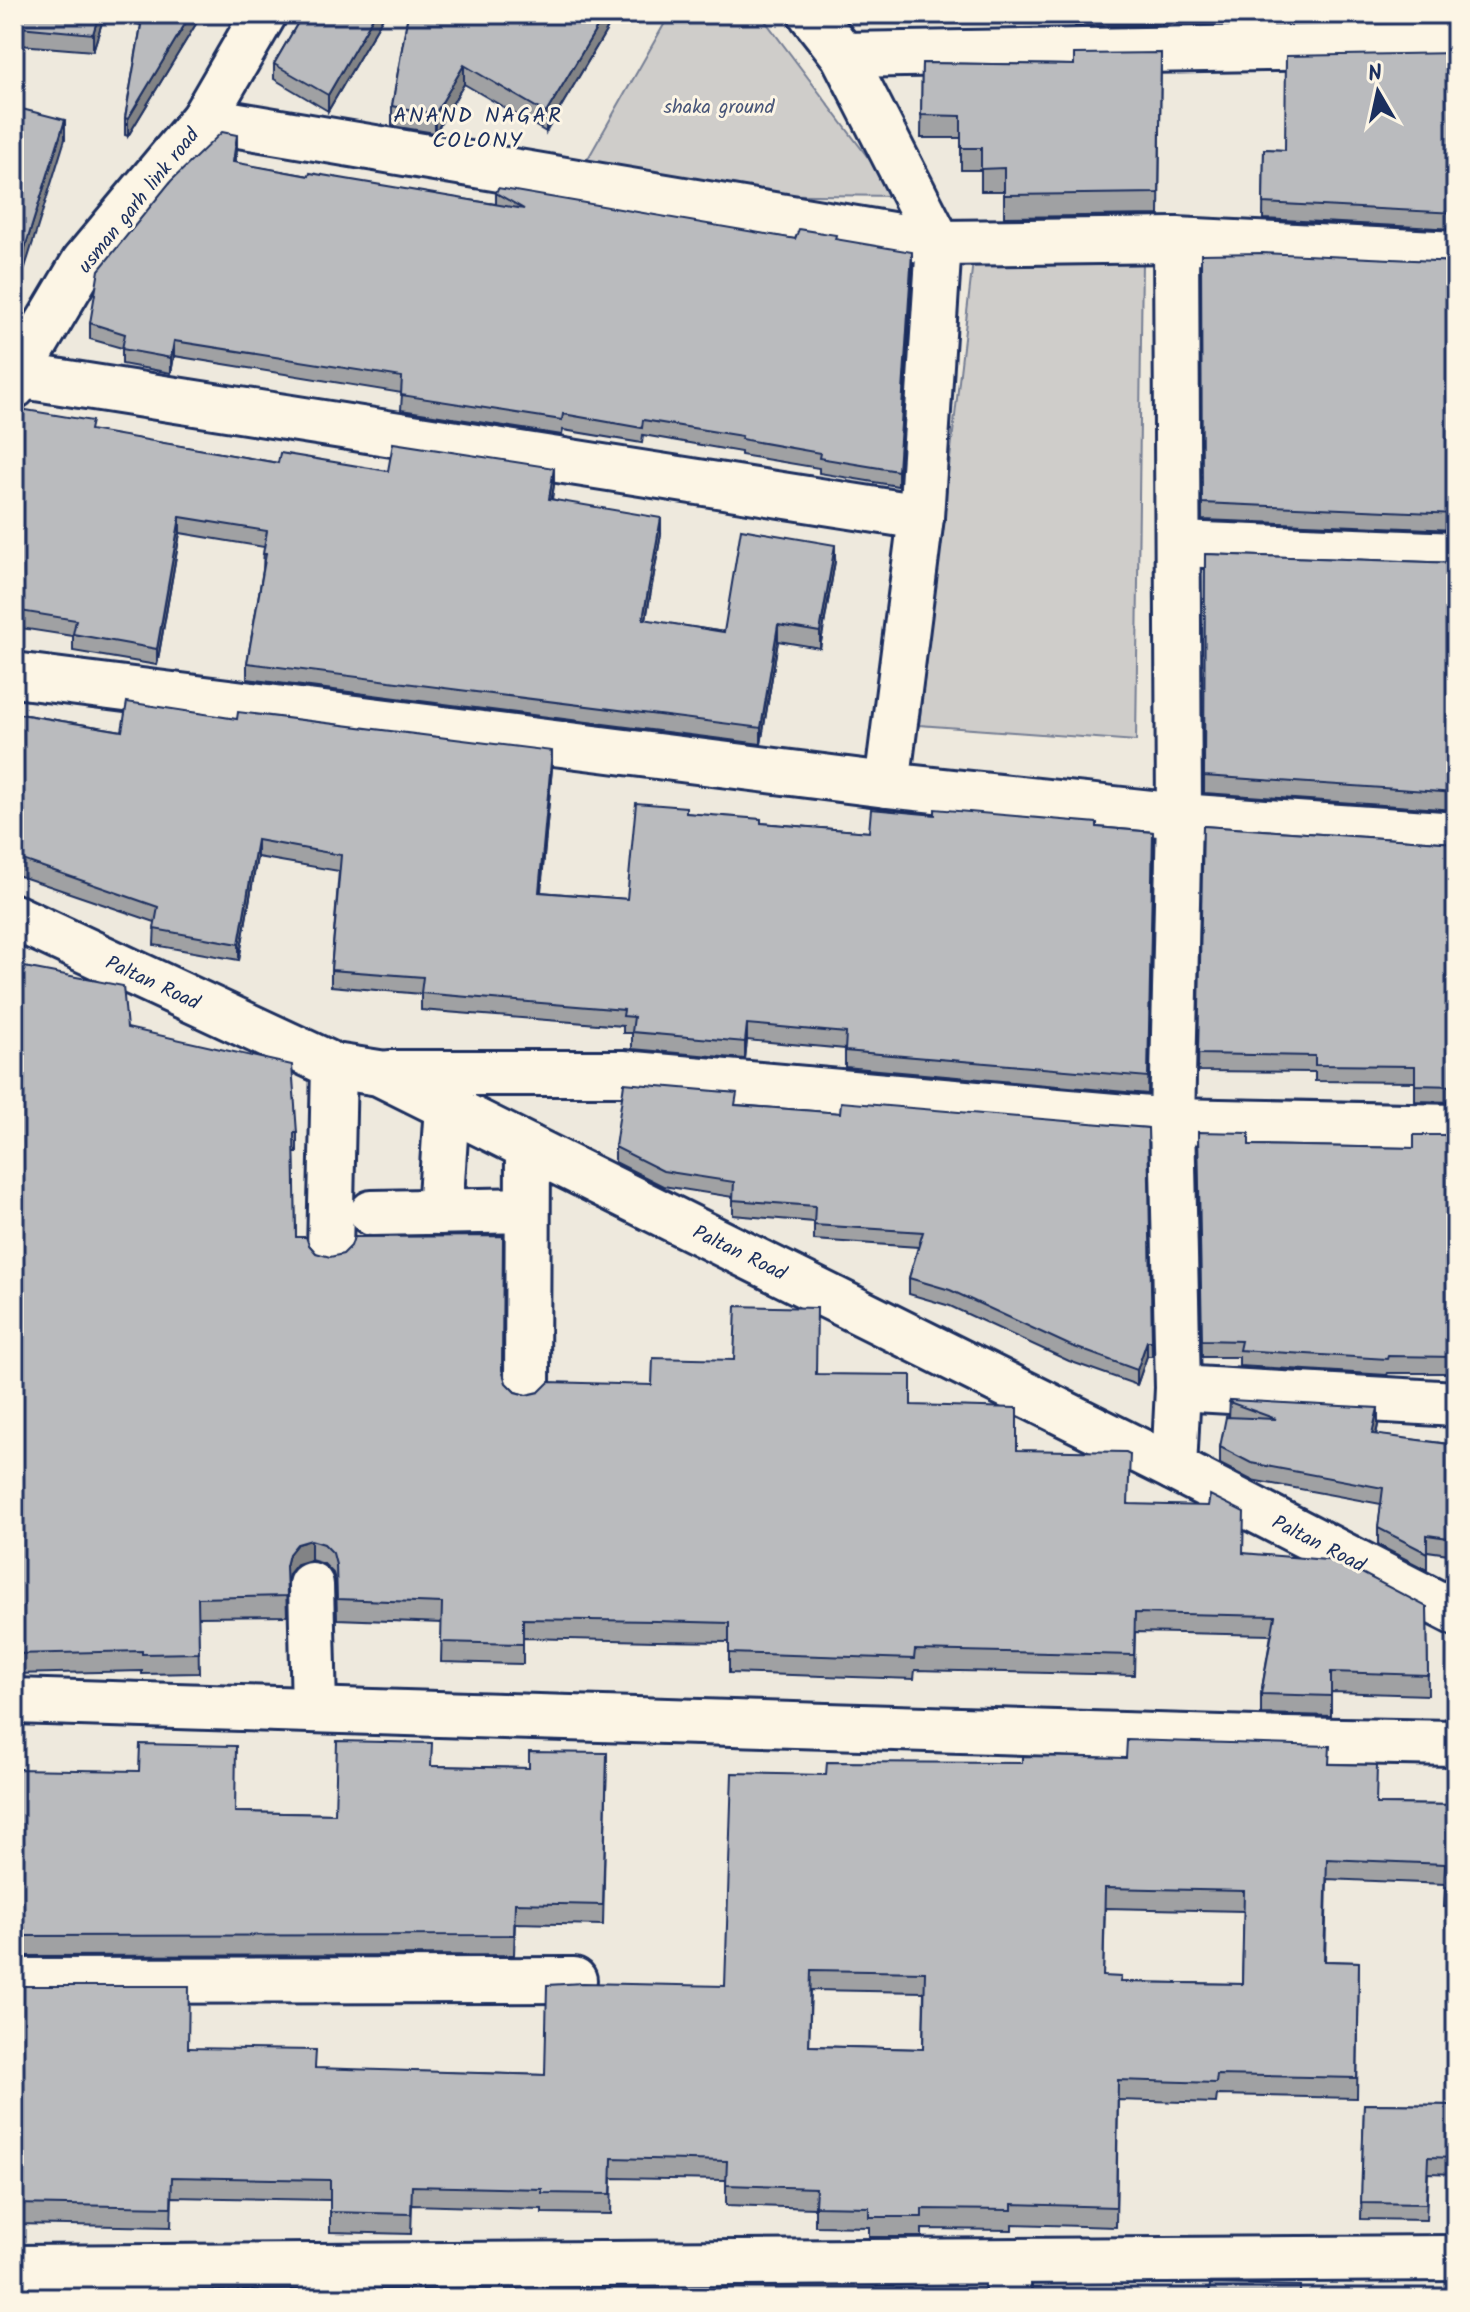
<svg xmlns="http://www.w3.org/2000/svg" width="1470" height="2312" font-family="Kalam,sans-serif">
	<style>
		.green { fill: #cfcdca; stroke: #757e94; stroke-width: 2 }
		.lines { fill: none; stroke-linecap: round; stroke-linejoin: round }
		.minor-casing { stroke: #1b2f5e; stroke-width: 50 }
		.minor { stroke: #fcf5e5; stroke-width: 44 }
		.wall { fill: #a0a1a3; stroke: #1b2f5e; stroke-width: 2; fill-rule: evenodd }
		.shaded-wall { fill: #828385; stroke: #1b2f5e; stroke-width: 2 }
		.building { fill: #babbbe; stroke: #1b2f5e; stroke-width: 2; fill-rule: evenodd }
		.labels { text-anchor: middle; stroke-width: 6; stroke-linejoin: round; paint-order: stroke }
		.park-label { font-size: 20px; fill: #485679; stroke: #fcf5e5 }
		.street-label { font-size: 20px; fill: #1b2f5e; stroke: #fcf5e5 }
		.neighbourhood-label { font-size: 22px; letter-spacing: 2px; fill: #1b2f5e; stroke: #fcf5e5 }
	</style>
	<rect width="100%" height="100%" fill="#eee9dd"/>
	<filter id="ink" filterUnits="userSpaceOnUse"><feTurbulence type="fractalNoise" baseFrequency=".0125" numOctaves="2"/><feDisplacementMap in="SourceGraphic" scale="16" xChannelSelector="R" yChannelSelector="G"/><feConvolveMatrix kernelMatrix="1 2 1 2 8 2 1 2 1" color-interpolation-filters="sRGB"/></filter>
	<g filter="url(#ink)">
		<g class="green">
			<polygon points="670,14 760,14 897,196 569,192"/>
			<polygon points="1142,260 1136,741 919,725 973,261"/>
		</g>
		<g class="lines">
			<defs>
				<g id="minor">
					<polyline points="811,14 843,55 939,243 921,517 887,785"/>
					<polyline points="843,55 1456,45"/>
					<polyline points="203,119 939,243 1176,240 1456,254"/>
					<polyline points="17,375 921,517"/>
					<polyline points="14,386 17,375 84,262 203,119 264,14"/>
					<polyline points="1178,544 1456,555"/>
					<polyline points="14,675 887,785 1179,816 1456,835"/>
					<polyline points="14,917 334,1066 379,1073 1174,1468 1456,1613"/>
					<polyline points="389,1073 623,1073 1172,1121 1456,1127"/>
					<polyline points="440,1212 447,1106"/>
					<polyline points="372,1213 527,1210"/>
					<polyline points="330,1252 334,1066"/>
					<polyline points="1178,1388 1456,1404"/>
					<polyline points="527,1390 528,1147"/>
					<polyline points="1174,1468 1178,1388 1172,1121 1179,816 1176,240"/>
					<polyline points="311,1585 314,1709"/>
					<polyline points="14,1701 1285,1740 1456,1743"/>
					<polyline points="14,1981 574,1980"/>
					<polyline points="14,2268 1456,2258"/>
					<polyline points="1008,2298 1008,2262"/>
				</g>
			</defs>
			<use href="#minor" class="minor-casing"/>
			<use href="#minor" class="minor"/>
		</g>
		<g class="wall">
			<polygon points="14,14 202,14 128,136 125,135 125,118 141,25 104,16 93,51 20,45 21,24 14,24"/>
			<polygon points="303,14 385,14 328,111 274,79 274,64"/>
			<polygon points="408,14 616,14 546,132 464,84 435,133 392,126 392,106"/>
			<polygon points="1075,14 1162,14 1162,25 1075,26"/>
			<polygon points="1287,14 1456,14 1456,20 1287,23"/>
			<polygon points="1161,53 1159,215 1004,217 1004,191 981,191 981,170 961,170 961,138 921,138 922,63 1074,65"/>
			<polygon points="1456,53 1456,229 1263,219 1264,149 1285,150"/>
			<polygon points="237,150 235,163 309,176 496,204 496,193 795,239 836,240 912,268 898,486 819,473 819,468 741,455 741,452 643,435 642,443 563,430 562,435 401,410 402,393 174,356 171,373 122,364 122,348 90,339 90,323"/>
			<polygon points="1201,254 1456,262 1456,530 1202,520"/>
			<polygon points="92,431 278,463 554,485 552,499 661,534 646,620 724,632 835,561 820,648 778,641 761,744 247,679 247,663 263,570 264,547 180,533 157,665 73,651 73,636 14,627 14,446"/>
			<polygon points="1205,554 1456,563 1456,810 1204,793"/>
			<polygon points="14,713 122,731 552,768 541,892 627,899 686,813 761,823 869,832 935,815 1097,827 1153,832 1148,1094 845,1067 845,1049 747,1040 745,1059 632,1049 632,1033 623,1033 623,1026 421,1010 421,994 331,986 331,970 339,871 257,857 239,960 154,945 155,922 14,874"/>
			<polygon points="1203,826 1456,843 1456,1102 1415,1101 1415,1082 1315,1081 1315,1072 1198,1071"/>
			<polygon points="14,965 127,1028 297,1133 297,1153 294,1153 296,1237 309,1245 316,1253 502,1370 506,1383 515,1392 526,1395 816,1374 911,1405 1017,1450 1129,1504 1243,1553 1427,1607 1428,1695 1331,1692 1331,1716 1261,1714 1261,1694 1271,1635 1135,1632 1134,1675 915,1670 914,1679 729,1673 729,1642 656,1641 523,1638 523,1664 441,1662 442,1623 337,1619 336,1584 333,1573 324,1564 311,1560 297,1564 289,1574 286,1584 287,1616 198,1617 199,1673 142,1674 142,1671 14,1674"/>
			<polygon points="737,1105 840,1113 1148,1128 1152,1356 1147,1356 1137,1385 1069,1361 950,1306 909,1294 909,1278 918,1247 814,1240 814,1222 733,1215 733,1197 663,1186 615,1162 615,1147"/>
			<polygon points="1198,1132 1249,1145 1414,1148 1456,1135 1456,1373 1388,1373 1387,1375 1239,1366 1239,1357 1202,1357"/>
			<polygon points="1230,1400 1378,1425 1376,1435 1456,1445 1456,1555 1427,1551 1427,1570 1378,1545 1378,1528 1381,1504 1251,1480 1220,1464 1220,1447 1229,1418"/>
			<polygon points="607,1753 603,1925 515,1923 514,1955 14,1956 14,1769 235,1812 335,1814 432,1766 529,1768"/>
			<path d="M 1330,1764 L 1376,1804 L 1456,1805 L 1456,1907 L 1444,1907 L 1445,1884 L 1327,1879 L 1325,1961 L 1359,1962 L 1357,2098 L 1217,2095 L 1216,2103 L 1118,2100 L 1116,2227 L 1012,2224 L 1012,2230 L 922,2229 L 922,2237 L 869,2237 L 869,2227 L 815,2226 L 815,2208 L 726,2205 L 726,2180 L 612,2178 L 611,2214 L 542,2213 L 542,2209 L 412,2205 L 411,2234 L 330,2232 L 330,2200 L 172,2197 L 171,2227 L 14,2224 L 14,1986 L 189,2048 L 316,2069 L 545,2075 L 725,1986 L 826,1775 ZM 1105,1908 L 1244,1911 L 1242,1984 L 1120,1982 L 1103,1976 ZM 811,1990 L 924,1992 L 923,2049 L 809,2046 Z"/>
			<polygon points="1364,2104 1456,2105 1456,2174 1428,2173 1426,2220 1361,2219"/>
		</g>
		<g class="shaded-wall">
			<polygon points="99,14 104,14 104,16 93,51 93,34"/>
			<polygon points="191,14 202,14 128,136 128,119"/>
			<polygon points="375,14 385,14 328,111 328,95"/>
			<polygon points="605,14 616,14 546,132 546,113"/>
			<polygon points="464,65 464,84 435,133 435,114"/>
			<polygon points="65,120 65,139 14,303 14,283"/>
			<polygon points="237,135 237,150 233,178 233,162"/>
			<polygon points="912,252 912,268 898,486 898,471"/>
			<polygon points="174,341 174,356 171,373 171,358"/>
			<polygon points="554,468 554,485 549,515 549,499"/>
			<polygon points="180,517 180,533 157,665 157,649"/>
			<polygon points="661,518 661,534 643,635 643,619"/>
			<polygon points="835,545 835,561 820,648 820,632"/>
			<polygon points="778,625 778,641 761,744 761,728"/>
			<polygon points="552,751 552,768 539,909 539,892"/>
			<polygon points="257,840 257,857 239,960 239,944"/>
			<polygon points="747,1024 747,1040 745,1059 745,1042"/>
			<polygon points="1147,1341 1147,1356 1137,1385 1137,1370"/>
			<polygon points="1378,1408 1378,1425 1372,1451 1372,1434"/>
			<polygon points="311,1540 311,1560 297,1564 289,1574 286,1586 286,1566 289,1554 297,1544"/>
		</g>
		<g class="building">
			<polygon points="21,14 99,14 93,34 20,27"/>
			<polygon points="143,14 191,14 128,119 125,118"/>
			<polygon points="303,14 375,14 328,95 274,64"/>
			<polygon points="408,14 605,14 546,113 464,65 435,114 392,106"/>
			<polygon points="1161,53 1159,193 1004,195 1004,168 981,169 981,148 961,148 961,116 921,115 922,63 1074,65 1074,54"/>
			<polygon points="1456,53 1456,213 1263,203 1264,149 1285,150 1286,56"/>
			<polygon points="14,107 65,120 14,283"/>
			<polygon points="222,132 237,135 233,162 309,176 310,173 524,209 496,193 498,188 795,239 799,229 836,235 835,239 912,252 898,471 819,458 820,453 741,439 742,436 643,420 642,428 563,414 562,420 401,395 402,377 174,341 171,358 122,349 125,334 90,323 99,270 171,181"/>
			<polygon points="1262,253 1456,262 1456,514 1202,503 1201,254"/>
			<polygon points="20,409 92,421 90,430 278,463 280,453 388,471 393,443 554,468 549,499 661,518 643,619 724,632 741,529 835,545 820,632 778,625 761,728 247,663 266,554 263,554 267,531 180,517 157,649 73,634 76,620 14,610 14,446"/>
			<polygon points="1205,554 1456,563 1456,793 1204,776"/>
			<polygon points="127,702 237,719 238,712 552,751 539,892 627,899 636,803 686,807 686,813 761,819 761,823 869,832 871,809 935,815 935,809 1097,823 1097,827 1153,832 1148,1077 845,1051 846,1033 747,1024 745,1042 632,1032 634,1017 623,1016 624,1010 421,993 423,977 331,970 341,855 257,840 239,944 154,929 158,907 14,857 14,713 122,731"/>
			<polygon points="1203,826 1456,843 1456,1086 1415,1085 1415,1066 1315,1065 1315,1056 1198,1054"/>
			<polygon points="14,965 123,986 127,1028 292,1065 297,1133 294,1133 296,1237 306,1237 309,1245 316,1253 330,1257 343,1254 351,1246 354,1237 503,1236 502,1370 506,1383 515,1392 526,1395 539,1392 549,1382 652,1385 653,1358 734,1360 736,1306 817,1308 816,1374 911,1375 911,1405 1017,1408 1017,1450 1126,1452 1130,1454 1128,1504 1208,1506 1210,1495 1244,1512 1243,1553 1339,1561 1427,1607 1428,1675 1331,1672 1331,1696 1261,1694 1275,1616 1135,1613 1134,1655 915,1650 914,1659 729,1653 729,1623 656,1621 523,1619 523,1644 441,1642 442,1603 337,1599 336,1565 333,1553 324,1544 311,1540 297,1544 289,1554 286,1566 287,1596 198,1598 199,1653 142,1654 142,1651 14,1654"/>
			<polygon points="624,1083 737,1093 735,1105 840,1113 841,1102 1148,1128 1152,1341 1147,1341 1137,1370 1069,1345 950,1290 909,1278 923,1232 814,1225 815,1206 733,1200 734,1182 663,1171 615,1147"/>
			<polygon points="1198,1132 1249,1133 1249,1145 1414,1148 1414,1135 1456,1135 1456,1357 1388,1356 1387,1359 1239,1350 1241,1341 1202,1340"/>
			<polygon points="1230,1400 1378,1408 1372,1434 1456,1445 1456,1539 1427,1535 1427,1553 1378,1528 1383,1488 1251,1463 1220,1447 1226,1417 1276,1419 1229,1402"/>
			<path d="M 1127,1740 L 1330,1746 L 1329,1764 L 1377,1765 L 1376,1804 L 1456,1805 L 1456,1887 L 1444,1887 L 1445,1864 L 1327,1859 L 1324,1961 L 1359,1962 L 1357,2078 L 1217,2075 L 1216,2083 L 1118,2080 L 1116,2207 L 1012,2204 L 1012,2210 L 922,2209 L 922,2217 L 869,2217 L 869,2207 L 815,2206 L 816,2188 L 726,2185 L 727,2161 L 612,2158 L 611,2194 L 542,2193 L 542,2189 L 412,2186 L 411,2214 L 330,2212 L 330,2180 L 172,2177 L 171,2207 L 14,2204 L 14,1986 L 189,1986 L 188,2048 L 316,2050 L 315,2068 L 545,2075 L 547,1985 L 583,1983 L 725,1986 L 732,1773 L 826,1775 L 827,1762 L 1022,1763 L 1022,1756 L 1126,1758 ZM 1105,1888 L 1244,1891 L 1242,1984 L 1120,1982 L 1121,1977 L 1103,1976 ZM 811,1970 L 925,1972 L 923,2049 L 809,2046 Z"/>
			<polygon points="337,1741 432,1743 431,1766 529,1768 529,1752 607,1753 603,1905 515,1903 514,1935 14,1936 14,1769 139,1771 140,1744 236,1746 235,1812 335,1814"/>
			<polygon points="1364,2104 1456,2105 1456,2158 1428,2157 1426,2204 1361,2203"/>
			<polygon points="1210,2284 1300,2286 1300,2296 1427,2298 1209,2298"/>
		</g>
	</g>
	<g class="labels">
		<g class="park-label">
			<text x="719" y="113">shaka ground</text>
		</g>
		<g class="street-label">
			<text transform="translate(138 200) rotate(-51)" y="7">usman garh link road</text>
			<text transform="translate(153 982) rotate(25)" y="7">Paltan Road</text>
			<text transform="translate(740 1252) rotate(26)" y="7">Paltan Road</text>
			<text transform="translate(1319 1543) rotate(27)" y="7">Paltan Road</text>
		</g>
		<g class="neighbourhood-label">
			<text x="478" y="122">ANAND NAGAR<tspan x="478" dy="25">COLONY</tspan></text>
		</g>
	</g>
	<rect width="1470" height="2312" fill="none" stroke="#fcf5e5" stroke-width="48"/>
	<rect x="24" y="24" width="1422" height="2264" fill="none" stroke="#1b2f5e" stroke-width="3" filter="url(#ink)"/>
	<g transform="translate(1378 92) rotate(351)" stroke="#fcf5e5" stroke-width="6" paint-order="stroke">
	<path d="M0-6L14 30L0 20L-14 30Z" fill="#1b2f5e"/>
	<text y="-12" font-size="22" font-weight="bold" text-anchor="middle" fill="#1b2f5e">N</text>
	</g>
</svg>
